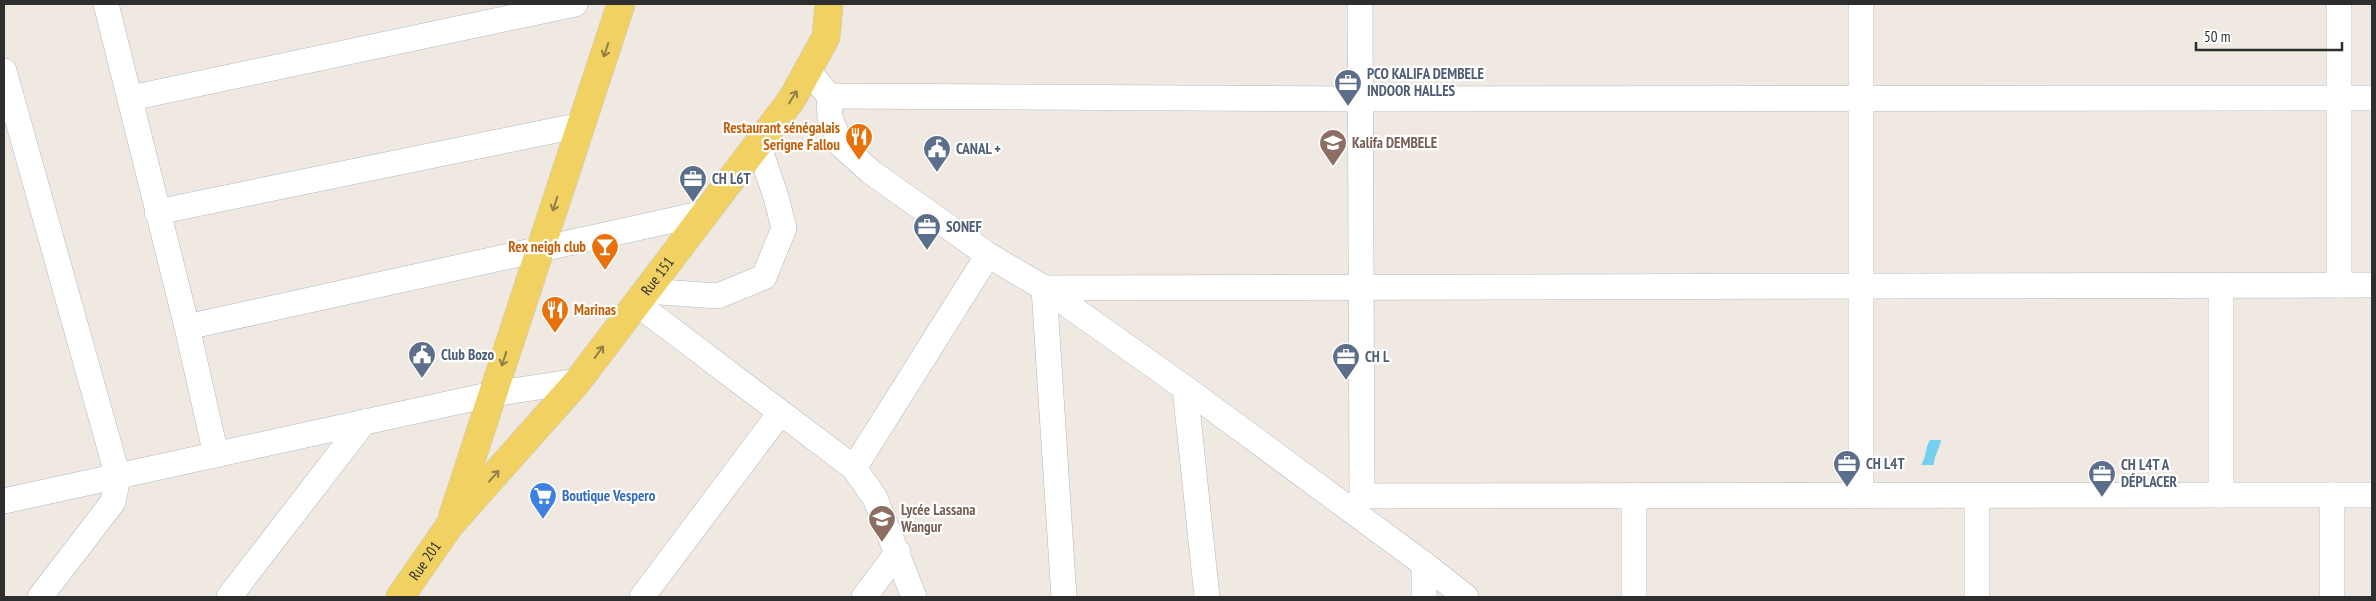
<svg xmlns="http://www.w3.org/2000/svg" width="2376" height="601" font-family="'PT Sans Narrow',sans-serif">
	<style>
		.water { fill: #75cff0 }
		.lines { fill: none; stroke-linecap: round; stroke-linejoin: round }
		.minor-casing { stroke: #b4b7c1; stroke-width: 26 }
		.major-casing { stroke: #c9c9c9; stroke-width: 29 }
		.minor { stroke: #fff; stroke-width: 25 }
		.major { stroke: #f2d163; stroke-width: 28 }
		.oneway { stroke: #908048 }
		.labels { text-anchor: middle; stroke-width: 4.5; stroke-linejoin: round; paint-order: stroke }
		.service-label { font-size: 15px; font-weight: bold; fill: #4e5e75; stroke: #fff; text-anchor: start }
		.food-label { font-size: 15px; font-weight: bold; fill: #c56008; stroke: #fff; text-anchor: end }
		.education-label { font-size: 15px; font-weight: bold; fill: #785e54; stroke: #fff; text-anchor: start }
		.street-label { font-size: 15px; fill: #2e2e2e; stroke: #fff }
		.shop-label { font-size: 15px; font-weight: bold; fill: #366cbe; stroke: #fff; text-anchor: start }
	</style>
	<rect width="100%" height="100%" fill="#efe9e1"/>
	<path class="water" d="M 1930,440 L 1941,440 C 1940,449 1934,454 1934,465 L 1921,465 C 1927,456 1925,447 1930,440 Z"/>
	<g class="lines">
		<defs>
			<g id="minor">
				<polyline points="106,4 187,327 216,455"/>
				<polyline points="1861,4 1861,496"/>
				<polyline points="2339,4 2339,285"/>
				<polyline points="808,70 829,96 830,118 841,145 871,172 988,255 1044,288 1185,388 1424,564 1466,597"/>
				<polyline points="4,71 118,477 113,502 40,597"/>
				<polyline points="829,96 1361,99 2372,98"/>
				<polyline points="131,98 575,4"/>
				<polyline points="157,212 581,125"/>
				<polyline points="2221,285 2221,495"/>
				<polyline points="645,291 718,296 764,277 784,228 776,197 758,144"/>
				<polyline points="636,303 854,468 875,498 914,597"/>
				<polyline points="187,327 705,213"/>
				<polyline points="1185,388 1207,597"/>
				<polyline points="854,468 988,255"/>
				<polyline points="2332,495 2332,597"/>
				<polyline points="1362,496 2372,495"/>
				<polyline points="1634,496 1634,597"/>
				<polyline points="1977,496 1977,597"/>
				<polyline points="4,501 493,394 578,381"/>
				<polyline points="1353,508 1362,496 1360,4"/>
				<polyline points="1424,564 1424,597"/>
				<polyline points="229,597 364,422"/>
				<polyline points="642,597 780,413"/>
				<polyline points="864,597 898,552"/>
				<polyline points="1064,597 1044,288 2372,285"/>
			</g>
			<g id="major">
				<polyline points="453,515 621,4"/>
				<path id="s1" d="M 400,597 L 450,525 L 578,381 L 792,99 L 826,37 L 829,4"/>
			</g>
		</defs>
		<use href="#minor" class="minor-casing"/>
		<use href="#major" class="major-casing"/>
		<use href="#minor" class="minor"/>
		<use href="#major" class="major"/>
	</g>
	<defs><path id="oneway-shaft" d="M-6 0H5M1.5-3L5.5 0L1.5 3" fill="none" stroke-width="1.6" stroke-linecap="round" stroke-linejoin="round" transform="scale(1.25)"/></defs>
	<g class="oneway">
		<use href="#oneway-shaft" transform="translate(606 50) rotate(108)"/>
		<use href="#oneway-shaft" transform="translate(793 97) rotate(-58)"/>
		<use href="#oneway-shaft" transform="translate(555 204) rotate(108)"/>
		<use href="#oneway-shaft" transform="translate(599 352) rotate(-54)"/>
		<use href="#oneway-shaft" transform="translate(504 359) rotate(108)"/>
		<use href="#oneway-shaft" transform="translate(494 476) rotate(-48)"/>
	</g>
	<defs>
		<symbol id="office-pin" viewBox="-11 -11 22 30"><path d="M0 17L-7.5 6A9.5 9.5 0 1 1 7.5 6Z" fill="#5c6f8a" stroke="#fff"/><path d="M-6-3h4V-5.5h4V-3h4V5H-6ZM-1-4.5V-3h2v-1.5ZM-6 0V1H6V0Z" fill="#fff"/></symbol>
		<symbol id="restaurant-pin" viewBox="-11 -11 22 30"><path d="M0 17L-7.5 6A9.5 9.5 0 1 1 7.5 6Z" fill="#e8710a" stroke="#fff"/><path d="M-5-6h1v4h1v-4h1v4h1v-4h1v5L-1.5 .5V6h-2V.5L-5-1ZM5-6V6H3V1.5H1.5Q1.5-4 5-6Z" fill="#fff"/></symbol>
		<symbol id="school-pin" viewBox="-11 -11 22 30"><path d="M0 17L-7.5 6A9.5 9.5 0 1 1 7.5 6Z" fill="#8d6e63" stroke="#fff"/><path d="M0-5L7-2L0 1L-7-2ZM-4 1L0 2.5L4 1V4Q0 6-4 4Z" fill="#fff"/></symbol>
		<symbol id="civic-pin" viewBox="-11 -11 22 30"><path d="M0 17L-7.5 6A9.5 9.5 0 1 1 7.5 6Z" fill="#5c6f8a" stroke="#fff"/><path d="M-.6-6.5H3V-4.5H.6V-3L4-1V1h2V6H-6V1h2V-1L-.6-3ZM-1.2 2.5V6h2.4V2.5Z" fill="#fff"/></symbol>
		<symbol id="bar-pin" viewBox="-11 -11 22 30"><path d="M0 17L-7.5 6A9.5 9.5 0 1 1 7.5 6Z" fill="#e8710a" stroke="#fff"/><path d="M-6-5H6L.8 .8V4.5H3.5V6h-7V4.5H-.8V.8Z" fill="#fff"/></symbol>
		<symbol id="supermarket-pin" viewBox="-11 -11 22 30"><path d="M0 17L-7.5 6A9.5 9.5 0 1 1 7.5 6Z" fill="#3f7fe0" stroke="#fff"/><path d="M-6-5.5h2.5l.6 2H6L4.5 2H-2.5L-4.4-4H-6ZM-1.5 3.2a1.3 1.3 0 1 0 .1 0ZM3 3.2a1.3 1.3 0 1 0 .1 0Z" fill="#fff"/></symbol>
	</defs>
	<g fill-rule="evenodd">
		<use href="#office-pin" x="1332" y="67" width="32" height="43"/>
		<use href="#restaurant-pin" x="843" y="121" width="32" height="43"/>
		<use href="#school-pin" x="1317" y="127" width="32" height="43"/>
		<use href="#civic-pin" x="921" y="133" width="32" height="43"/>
		<use href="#office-pin" x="677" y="163" width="32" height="43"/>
		<use href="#office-pin" x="911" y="211" width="32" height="43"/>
		<use href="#bar-pin" x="589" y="231" width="32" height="43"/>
		<use href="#restaurant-pin" x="539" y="294" width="32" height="43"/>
		<use href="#civic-pin" x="406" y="339" width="32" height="43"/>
		<use href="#office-pin" x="1330" y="341" width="32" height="43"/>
		<use href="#office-pin" x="1831" y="448" width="32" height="43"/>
		<use href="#office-pin" x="2086" y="458" width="32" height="43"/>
		<use href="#supermarket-pin" x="527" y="480" width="32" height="43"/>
		<use href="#school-pin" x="866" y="503" width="32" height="43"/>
	</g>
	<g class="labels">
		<g class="service-label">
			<text x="1367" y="79">PCO KALIFA DEMBELE<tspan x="1367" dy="17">INDOOR HALLES</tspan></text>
			<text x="956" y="154">CANAL +</text>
			<text x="712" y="184">CH L6T</text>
			<text x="946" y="232">SONEF</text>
			<text x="441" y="360">Club Bozo</text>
			<text x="1365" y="362">CH L</text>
			<text x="1866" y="469">CH L4T</text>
			<text x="2121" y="470">CH L4T A<tspan x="2121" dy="17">DÉPLACER</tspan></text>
		</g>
		<g class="food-label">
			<text x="840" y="133">Restaurant sénégalais<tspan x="840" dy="17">Serigne Fallou</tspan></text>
			<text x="586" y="252">Rex neigh club</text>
			<text x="574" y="315" text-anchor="start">Marinas</text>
		</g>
		<g class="education-label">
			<text x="1352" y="148">Kalifa DEMBELE</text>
			<text x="901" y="515">Lycée Lassana<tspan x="901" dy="17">Wangur</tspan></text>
		</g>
		<g class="street-label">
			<text dy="5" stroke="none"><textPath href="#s1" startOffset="412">Rue 151</textPath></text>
			<text dy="5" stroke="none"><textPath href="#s1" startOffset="44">Rue 201</textPath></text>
		</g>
		<g class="shop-label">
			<text x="562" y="501">Boutique Vespero</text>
		</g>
	</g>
	<rect width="2376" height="601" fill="none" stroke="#2e2e2e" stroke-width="10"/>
	<path d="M2196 42v8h146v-8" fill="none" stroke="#2e2e2e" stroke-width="2.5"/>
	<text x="2204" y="42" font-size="15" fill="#2e2e2e" stroke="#ffffff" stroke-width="4" paint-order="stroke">50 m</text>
</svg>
